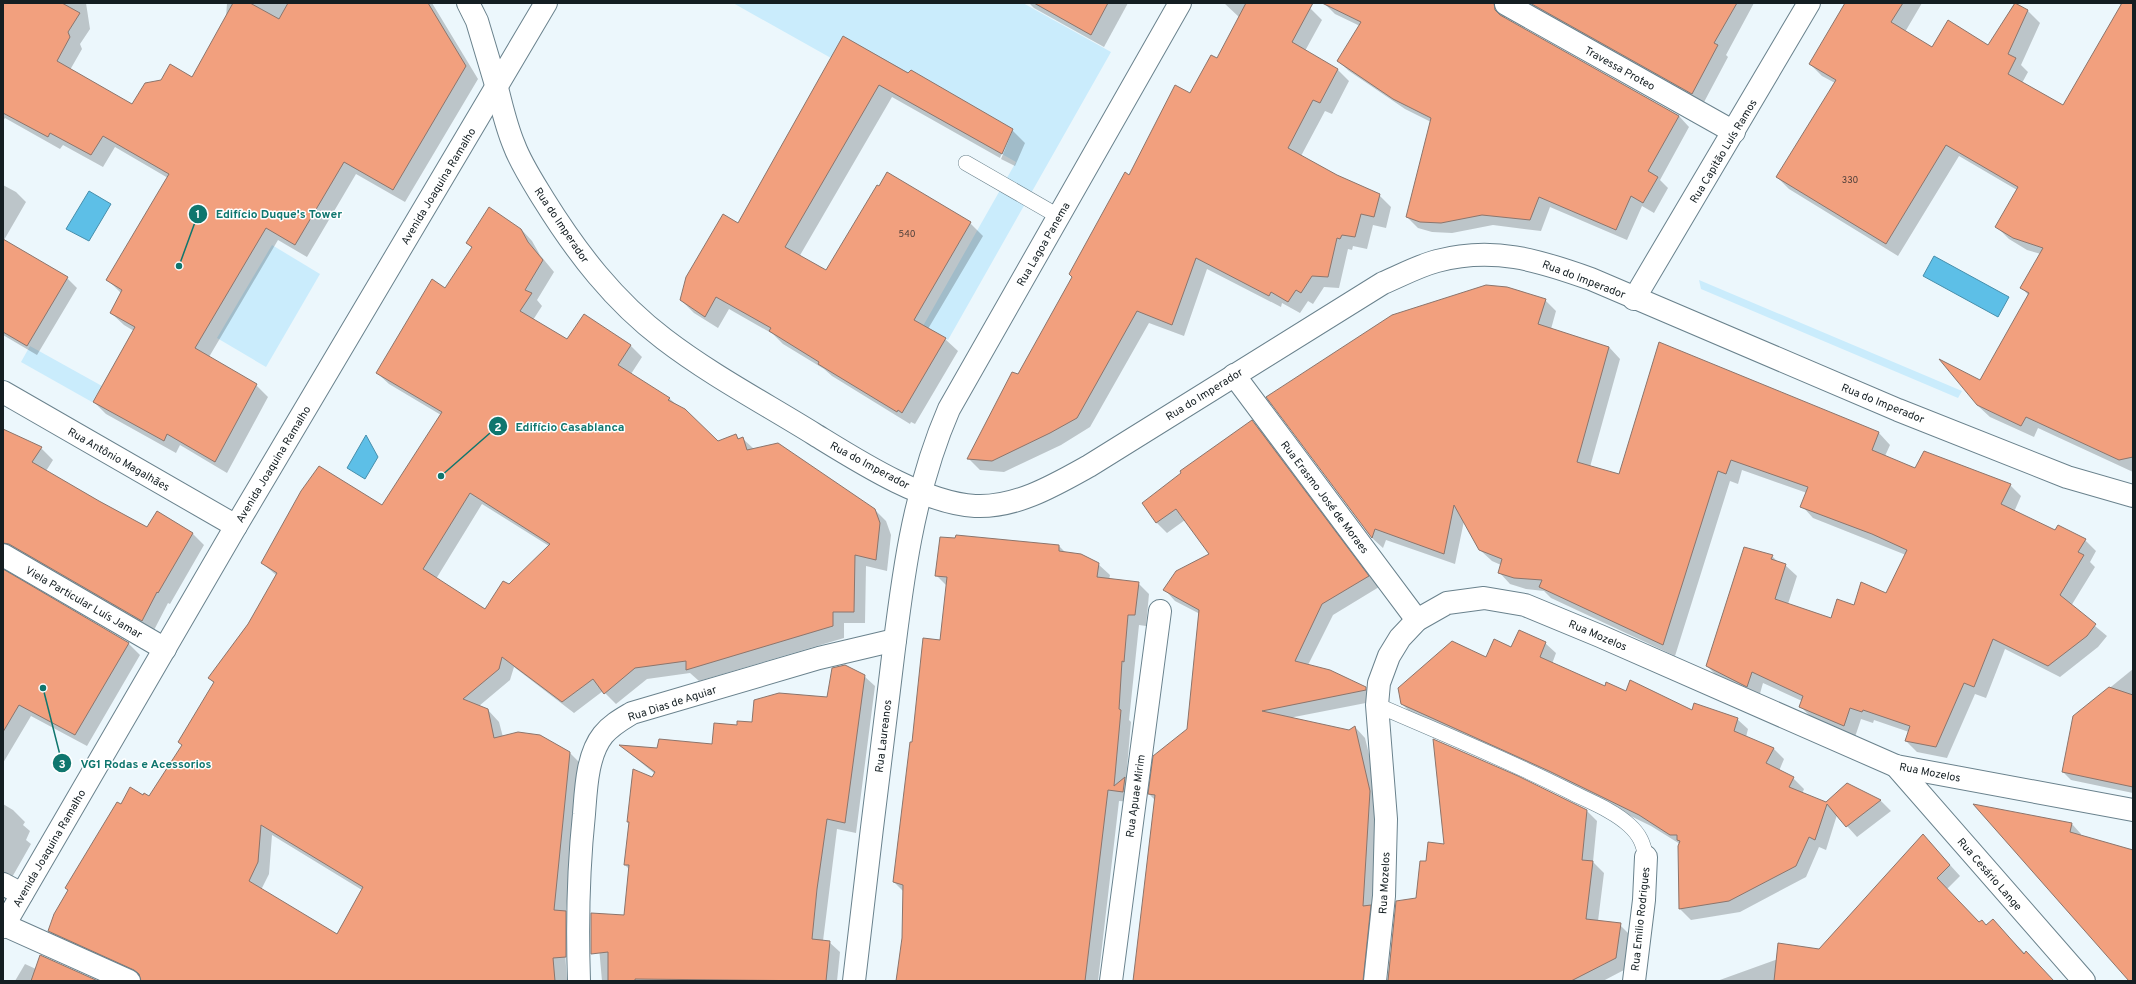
<svg xmlns="http://www.w3.org/2000/svg" width="2136" height="984" font-family="Overpass,sans-serif">
	<style>
		.green { fill: #caecfc }
		.water { fill: #5dbfe7; stroke: #478fac }
		.shadow { fill: #0003; fill-rule: evenodd }
		.building { fill: #f2a07e; stroke: #8c756c; fill-rule: evenodd }
		.lines { fill: none; stroke-linecap: round; stroke-linejoin: round }
		.lane-casing { stroke: #6a828d; stroke-width: 16 }
		.street-casing { stroke: #6a828d; stroke-width: 24 }
		.secondary-casing { stroke: #6a828d; stroke-width: 24 }
		.lane { stroke: #fff; stroke-width: 15 }
		.street { stroke: #fff; stroke-width: 22 }
		.secondary { stroke: #fff; stroke-width: 22 }
		.labels { text-anchor: middle; stroke-width: 3; stroke-linejoin: round; paint-order: stroke }
		.number-label { font-size: 9px; fill: #4c3e39 }
		.street-label { font-size: 11px; fill: #141e22; stroke: #fff }
		.leader { fill: none; stroke: #0f766e; stroke-width: 1.5 }
		.callout-dot { fill: #0f766e; stroke: #fff; stroke-width: 1.5 }
		.mark-label { font-size: 12px; text-anchor: middle; font-weight: bold; fill: #fff }
		.callout-label { font-size: 12px; text-anchor: middle; font-weight: bold; fill: #0f766e; stroke: #fff; stroke-width: 3; stroke-linejoin: round; paint-order: stroke }
	</style>
	<rect width="100%" height="100%" fill="#ecf7fc"/>
	<g class="green">
		<polygon points="733,3 1023,3 1111,52 948,340 923,326 1016,162"/>
		<polygon points="272,245 320,274 266,367 217,338"/>
		<polygon points="1699,280 1962,391 1958,398 1701,289"/>
		<polygon points="30,346 102,386 92,402 21,362"/>
	</g>
	<g class="water">
		<polygon points="89,191 111,204 89,241 66,229"/>
		<polygon points="1934,256 2009,297 1998,317 1923,276"/>
		<polygon points="366,435 378,457 365,479 347,468"/>
	</g>
	<g class="shadow">
		<polygon points="3,3 86,3 90,29 80,44 82,49 70,70 132,105 193,78 226,18 227,3 432,3 478,79 405,202 356,174 307,257 278,240 209,357 256,385 268,397 227,473 180,445 176,453 106,414 94,402 134,331 124,325 111,313 121,293 108,280 168,178 115,147 103,167 63,145 60,149 5,118 3,121"/>
		<polygon points="1029,3 1128,3 1104,47 1034,8"/>
		<polygon points="1224,3 1300,3 1310,8 1322,20 1305,51 1338,70 1349,81 1332,114 1325,111 1301,156 1336,176 1379,195 1391,207 1386,228 1373,225 1367,249 1353,246 1352,250 1348,249 1339,288 1324,287 1313,304 1308,301 1300,313 1282,303 1281,307 1207,269 1184,336 1149,323 1090,427 1061,445 1004,472 980,470 969,459 1018,376 1130,176 1217,60 1239,17"/>
		<polygon points="1324,3 1513,3 1505,9 1505,19 1679,116 1689,127 1660,180 1668,188 1654,213 1642,206 1627,240 1550,207 1541,231 1493,225 1452,233 1432,232 1418,228 1407,217 1431,122 1405,109 1349,71 1338,61 1360,26 1335,14"/>
		<polygon points="1522,3 1754,3 1726,55 1728,57 1703,104"/>
		<polygon points="1852,3 1922,3 1905,32 1933,48 1989,46 2014,4 2028,11 2040,23 2021,65 2028,72 2022,83 2064,107 2122,6 2118,3 2133,3 2133,472 2038,428 2034,437 1990,417 1977,405 1980,381 2029,296 2022,288 2041,254 2027,250 2009,239 1997,227 2017,190 1959,156 1898,256 1789,189 1777,177 1835,83 1822,76 1810,64"/>
		<polygon points="844,37 1012,130 1025,143 1015,166 1001,159 1012,132 1010,132 1000,158 892,97 799,257 827,272 887,174 970,223 983,236 928,329 945,339 958,351 915,424 911,422 910,424 832,376 824,369 783,344 773,334 729,309 718,328 694,313 681,300 738,225"/>
		<polygon points="3,185 16,192 26,202 4,240 67,278 77,288 37,355 3,335"/>
		<path d="M 521,229 L 532,241 L 540,255 L 554,272 L 537,300 L 542,306 L 533,320 L 567,341 L 630,345 L 642,357 L 631,374 L 670,399 L 718,442 L 736,436 L 739,439 L 742,438 L 754,449 L 874,509 L 886,521 L 891,535 L 887,571 L 866,566 L 865,623 L 844,623 L 844,638 L 699,681 L 690,673 L 647,679 L 616,704 L 603,691 L 574,713 L 514,667 L 510,680 L 479,706 L 488,710 L 499,722 L 503,737 L 569,752 L 581,764 L 565,921 L 563,921 L 567,981 L 142,981 L 142,979 L 61,942 L 49,931 L 121,805 L 144,796 L 150,797 L 183,746 L 214,683 L 209,678 L 248,624 L 277,576 L 262,563 L 382,507 L 441,415 L 389,384 L 377,373 L 446,289 L 472,248 L 467,243 ZM 482,504 L 549,546 L 485,611 L 436,579 ZM 272,835 L 362,890 L 338,936 L 261,890 L 269,874 Z"/>
		<polygon points="1545,300 1556,311 1551,329 1609,347 1620,359 1590,467 1620,475 1659,344 1879,433 1890,445 1885,456 1916,470 2010,485 2021,496 2014,512 2056,532 2085,540 2096,551 2090,562 2095,567 2071,606 2107,636 2098,647 2060,677 2005,649 1986,698 1975,694 1947,758 1917,752 1906,741 1909,732 1874,720 1873,723 1861,719 1855,737 1812,718 1801,707 1802,701 1763,683 1759,697 1718,677 1707,666 1772,556 1779,563 1785,565 1797,576 1788,604 1832,619 1854,607 1886,594 1906,555 1813,518 1802,506 1807,493 1742,470 1738,484 1730,481 1675,656 1551,598 1544,591 1526,589 1510,584 1499,572 1501,565 1492,561 1480,550 1464,521 1455,564 1386,540 1383,548 1372,538 1267,397"/>
		<polygon points="1252,422 1263,432 1379,587 1333,615 1308,665 1365,688 1376,701 1289,718 1350,732 1355,727 1365,738 1381,803 1374,981 1134,981 1155,800 1149,794 1188,729 1200,614 1175,601 1165,590 1210,554 1185,520 1167,533 1156,522"/>
		<polygon points="3,429 41,448 53,460 46,471 98,501 148,528 158,512 193,534 204,545 170,604 168,603 153,632 3,563"/>
		<polygon points="957,536 1059,546 1066,553 1098,564 1110,575 1109,580 1138,583 1149,594 1146,626 1139,625 1129,720 1131,722 1126,779 1136,789 1134,802 1119,801 1098,981 898,981 903,938 904,892 894,882 913,743 941,641 947,586 936,575"/>
		<polygon points="3,571 128,643 140,655 87,746 31,716 3,763"/>
		<polygon points="1545,643 1556,653 1552,664 1605,687 1693,711 1737,719 1748,729 1746,737 1773,748 1784,759 1779,771 1793,778 1804,789 1802,794 1826,803 1880,800 1891,811 1857,837 1837,815 1826,850 1819,847 1806,877 1740,912 1691,920 1680,909 1680,844 1651,826 1537,770 1413,715 1402,704 1486,658 1512,648"/>
		<polygon points="2133,669 2133,793 2071,780 2063,772 2074,717"/>
		<polygon points="864,676 875,686 856,833 837,829 823,941 829,942 840,952 837,981 602,981 596,914 625,916 629,869 625,865 630,823 628,821 655,774 621,746 658,749 713,745 738,726 828,698"/>
		<polygon points="3,804 13,810 25,822 23,825 30,831 26,840 31,844 3,893"/>
		<polygon points="1975,806 2072,824 2081,834 2081,836 2133,851 2133,981 2130,981"/>
		<polygon points="1586,810 1597,821 1593,862 1604,873 1598,921 1618,923 1629,934 1624,970 1603,981 1387,981 1397,902 1417,899 1427,862 1445,845"/>
		<polygon points="1923,835 1960,876 1947,889 1980,923 2003,931 2052,981 1717,981 1778,959 1819,950"/>
		<polygon points="25,964 36,969 96,981 15,981"/>
	</g>
	<g class="building">
		<polygon points="3,3 62,3 80,13 68,32 70,37 57,61 132,104 145,83 161,80 170,64 192,77 233,3 250,3 279,19 288,3 428,3 466,66 393,190 344,162 295,245 266,228 195,348 257,384 215,462 167,434 164,441 93,402 135,327 110,313 122,290 106,280 169,174 103,136 91,155 50,133 48,137 3,113"/>
		<polygon points="1034,3 1108,3 1091,35"/>
		<polygon points="1246,3 1313,3 1292,42 1338,69 1320,103 1313,100 1288,148 1337,175 1380,194 1374,217 1361,214 1355,237 1342,235 1340,239 1337,238 1328,277 1312,276 1301,293 1296,290 1288,302 1271,292 1269,296 1196,258 1172,325 1137,311 1077,418 1050,433 992,461 967,459 1012,372 1018,374 1072,277 1069,274 1125,172 1129,175 1175,85 1190,93 1211,55 1217,58"/>
		<polygon points="1322,3 1494,3 1495,10 1500,15 1679,116 1648,171 1658,177 1643,203 1631,196 1616,230 1539,197 1530,220 1482,215 1441,223 1420,222 1406,217 1431,118 1393,99 1337,61 1361,22"/>
		<polygon points="1530,3 1737,3 1714,43 1718,45 1692,94"/>
		<polygon points="1845,3 1903,3 1891,22 1932,47 1948,20 1988,45 2015,3 2028,10 2008,54 2016,58 2008,74 2063,105 2122,3 2133,3 2133,457 2119,460 2026,417 2021,426 1977,405 1939,359 1980,380 2029,293 2020,288 2043,248 2013,238 1995,227 2018,187 1946,145 1886,244 1776,177 1836,80 1809,64"/>
		<polygon points="843,36 908,73 911,70 1013,129 1002,154 879,85 785,247 826,270 877,185 879,186 887,172 971,222 914,320 946,338 902,413 898,410 897,412 836,375 818,364 819,362 769,331 771,328 716,297 705,317 680,300 686,277 723,214 738,223"/>
		<path d="M 489,207 L 521,229 L 528,242 L 543,260 L 525,290 L 532,293 L 520,311 L 567,339 L 584,314 L 631,345 L 618,365 L 670,398 L 668,400 L 685,409 L 718,441 L 736,434 L 738,439 L 743,437 L 747,450 L 778,443 L 875,509 L 880,523 L 876,560 L 855,555 L 854,612 L 833,612 L 833,626 L 686,670 L 686,661 L 635,668 L 604,694 L 593,679 L 562,702 L 502,657 L 499,669 L 463,699 L 488,709 L 494,738 L 518,732 L 540,735 L 570,752 L 554,910 L 566,911 L 566,957 L 553,958 L 555,981 L 141,981 L 139,974 L 134,970 L 48,931 L 54,914 L 68,890 L 65,888 L 117,802 L 121,804 L 130,787 L 143,795 L 144,793 L 149,796 L 182,745 L 178,742 L 214,682 L 208,678 L 248,624 L 277,573 L 261,563 L 301,491 L 319,466 L 382,505 L 442,412 L 376,373 L 432,279 L 445,288 L 472,247 L 466,243 ZM 470,493 L 550,544 L 509,584 L 503,581 L 485,609 L 423,569 ZM 261,825 L 363,887 L 337,934 L 249,881 L 258,862 Z"/>
		<polygon points="3,239 68,277 27,346 3,332"/>
		<polygon points="1486,285 1507,287 1546,299 1538,324 1609,347 1577,462 1619,474 1659,342 1879,432 1872,450 1915,468 1924,451 2011,484 2001,504 2055,530 2058,525 2086,539 2078,552 2084,555 2060,595 2096,624 2087,636 2048,666 1993,639 1974,687 1964,683 1936,747 1905,741 1910,726 1863,710 1862,712 1850,708 1844,726 1799,707 1803,696 1752,672 1747,687 1706,666 1744,547 1773,555 1771,559 1786,564 1775,599 1831,618 1837,599 1854,605 1861,582 1886,593 1907,550 1872,534 1800,507 1808,487 1731,460 1726,474 1718,471 1663,645 1539,587 1542,580 1514,578 1498,573 1502,559 1479,550 1454,505 1444,554 1375,529 1372,538 1266,397 1392,315"/>
		<polygon points="1252,420 1369,576 1322,604 1295,661 1330,670 1366,687 1366,690 1262,711 1349,730 1355,726 1370,791 1363,906 1371,905 1363,981 1133,981 1155,795 1148,794 1153,756 1187,729 1199,610 1163,590 1176,571 1209,554 1176,509 1156,523 1142,503 1181,473 1180,471"/>
		<polygon points="3,429 42,447 32,462 99,501 147,527 157,511 193,533 158,593 157,592 142,621 9,544 3,543"/>
		<polygon points="956,535 1059,545 1059,551 1081,554 1099,563 1097,577 1139,582 1135,615 1128,615 1124,662 1122,661 1119,709 1121,710 1114,786 1125,777 1123,792 1108,790 1085,981 896,981 902,938 903,885 893,882 910,742 912,742 923,638 940,640 947,577 935,576 940,537 955,538"/>
		<polygon points="3,569 129,643 75,735 19,705 3,732"/>
		<polygon points="1519,630 1546,642 1540,657 1605,686 1606,682 1626,691 1630,680 1692,710 1694,703 1738,718 1734,731 1774,748 1766,763 1794,777 1789,787 1826,802 1847,783 1881,800 1846,827 1827,804 1815,840 1809,837 1796,866 1729,901 1679,909 1678,846 1680,841 1677,840 1677,835 1670,835 1639,815 1549,771 1401,704 1398,688 1452,641 1486,657 1494,639 1511,647"/>
		<polygon points="845,665 865,675 845,823 827,819 817,889 812,939 830,941 826,981 635,979 635,981 608,981 608,952 591,954 591,913 624,915 629,865 624,865 629,822 627,822 633,769 652,777 655,772 619,745 657,748 659,739 712,744 714,723 737,725 737,721 752,722 754,700 779,693 827,697 832,668"/>
		<polygon points="2109,687 2133,695 2133,787 2062,772 2073,716"/>
		<polygon points="1433,739 1518,776 1587,810 1582,860 1593,861 1586,919 1621,923 1616,958 1571,981 1388,981 1396,901 1416,898 1420,861 1426,861 1428,842 1444,844"/>
		<polygon points="1973,804 2072,823 2070,832 2133,850 2133,981 2129,981"/>
		<polygon points="1923,834 1950,865 1937,878 1979,922 1982,920 1986,925 1993,919 2024,954 2026,951 2054,981 1774,981 1778,943 1819,949"/>
		<polygon points="40,955 98,981 31,981"/>
	</g>
	<g class="lines">
		<defs>
			<g id="lane">
				<polyline points="966,163 1058,216"/>
				<path d="M 1377,705 C 1441,733 1506,759 1569,791 C 1588,801 1613,810 1629,825 C 1640,835 1643,843 1646,857"/>
			</g>
			<g id="street">
				<polyline points="468,3 477,21 497,88"/>
				<polyline points="1506,4 1734,132"/>
				<polyline points="1634,299 1809,3"/>
				<polyline points="1234,375 1417,620"/>
				<polyline points="3,392 236,526"/>
				<polyline points="3,555 165,649"/>
				<polyline points="1896,766 2084,981"/>
				<polyline points="3,884 22,894"/>
				<polyline points="4,925 129,981"/>
				<path d="M 579,981 C 577,923 578,871 584,814 C 586,789 587,755 603,735 C 611,725 622,719 632,713 L 819,658 L 895,640"/>
				<path d="M 854,981 C 865,887 876,792 888,698 C 900,600 909,501 949,409 L 1180,3"/>
				<polyline points="1111,981 1160,611"/>
				<polyline points="1375,981 1384,896 1386,819 1377,705 1379,683 1389,656 1400,638 1417,620 1447,603 1484,598 1525,605 1600,636 1896,766 2133,810"/>
				<polyline points="1634,981 1644,900 1646,857"/>
			</g>
			<g id="secondary">
				<path d="M 497,88 C 502,107 506,126 514,145 C 521,164 533,182 544,200 C 577,253 614,301 664,339 C 711,375 764,403 814,434 C 858,461 923,503 975,506 C 1016,508 1055,485 1089,466 L 1383,283 C 1400,276 1418,266 1437,261 C 1493,246 1538,260 1591,279 L 1898,410 L 2067,477 L 2133,496"/>
				<polyline points="3,927 236,526 546,3"/>
			</g>
		</defs>
		<use href="#lane" class="lane-casing"/>
		<use href="#street" class="street-casing"/>
		<use href="#secondary" class="secondary-casing"/>
		<use href="#lane" class="lane"/>
		<use href="#street" class="street"/>
		<use href="#secondary" class="secondary"/>
	</g>
	<g class="labels">
		<g class="number-label">
			<text x="1850" y="183">330</text>
			<text x="907" y="237">540</text>
		</g>
		<g class="street-label">
			<text transform="translate(1620 68) rotate(29)" y="4">Travessa Proteo</text>
			<text transform="translate(1723 151) rotate(-59)" y="4">Rua Capitão Luís Ramos</text>
			<text transform="translate(438 186) rotate(-59)" y="4">Avenida Joaquina Ramalho</text>
			<text transform="translate(562 225) rotate(56)" y="4">Rua do Imperador</text>
			<text transform="translate(1043 244) rotate(-60)" y="4">Rua Lagoa Panema</text>
			<text transform="translate(1584 279) rotate(21)" y="4">Rua do Imperador</text>
			<text transform="translate(1204 394) rotate(-32)" y="4">Rua do Imperador</text>
			<text transform="translate(1883 403) rotate(22)" y="4">Rua do Imperador</text>
			<text transform="translate(119 459) rotate(30)" y="4">Rua Antônio Magalhães</text>
			<text transform="translate(273 464) rotate(-59)" y="4">Avenida Joaquina Ramalho</text>
			<text transform="translate(870 465) rotate(28)" y="4">Rua do Imperador</text>
			<text transform="translate(1325 497) rotate(53)" y="4">Rua Erasmo José de Moraes</text>
			<text transform="translate(84 602) rotate(30)" y="4">Viela Particular Luís Jamar</text>
			<text transform="translate(1598 635) rotate(23)" y="4">Rua Mozelos</text>
			<text transform="translate(672 703) rotate(-18)" y="4">Rua Dias de Aguiar</text>
			<text transform="translate(883 736) rotate(-83)" y="4">Rua Laureanos</text>
			<text transform="translate(1930 772) rotate(11)" y="4">Rua Mozelos</text>
			<text transform="translate(1135 796) rotate(-82)" y="4">Rua Apuae Mirim</text>
			<text transform="translate(49 848) rotate(-60)" y="4">Avenida Joaquina Ramalho</text>
			<text transform="translate(1990 874) rotate(49)" y="4">Rua Cesário Lange</text>
			<text transform="translate(1384 883) rotate(-87)" y="4">Rua Mozelos</text>
			<text transform="translate(1640 919) rotate(-84)" y="4">Rua Emilio Rodrigues</text>
		</g>
	</g>
	<path class="leader" d="M179 266L198 214M441 476L498 426M43 688L62 763"/>
	<g class="callout-dot">
		<circle cx="179" cy="266" r="4"/>
		<circle cx="441" cy="476" r="4"/>
		<circle cx="43" cy="688" r="4"/>
		<circle cx="198" cy="214" r="10"/>
		<circle cx="498" cy="426" r="10"/>
		<circle cx="62" cy="763" r="10"/>
	</g>
	<g class="mark-label">
		<text x="198" y="218">1</text>
		<text x="498" y="431">2</text>
		<text x="62" y="768">3</text>
	</g>
	<g class="callout-label">
		<text x="279" y="218">Edifício Duque's Tower</text>
		<text x="570" y="431">Edifício Casablanca</text>
		<text x="146" y="768">VG1 Rodas e Acessorios</text>
	</g>
	<rect width="2136" height="984" fill="none" stroke="#141e22" stroke-width="8"/>
</svg>
